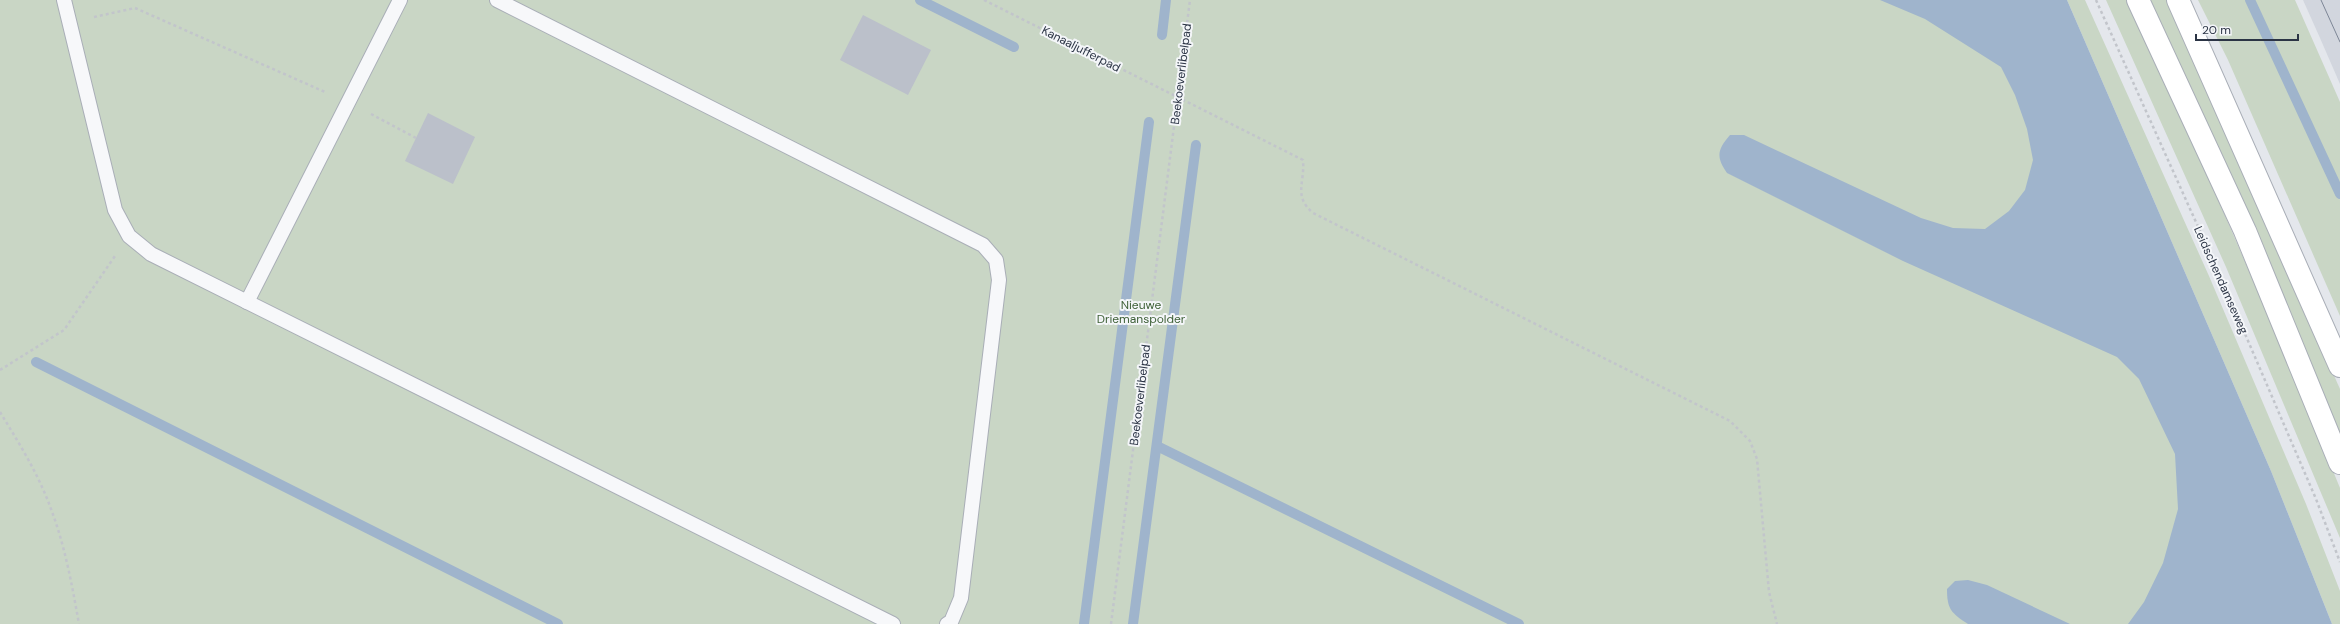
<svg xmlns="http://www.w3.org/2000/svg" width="2340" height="624" font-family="'DM Sans',sans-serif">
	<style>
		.built { fill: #d2d6de }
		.green { fill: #c9d6c5 }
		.water { fill: #9fb4cc }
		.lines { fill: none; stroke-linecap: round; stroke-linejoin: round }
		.stream { stroke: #9fb4cc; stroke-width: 10 }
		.building { fill: #bbc0ca }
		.lane-casing { stroke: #a9aeb7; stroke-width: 16 }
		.secondary-casing { stroke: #a9aeb7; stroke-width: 24 }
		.path { stroke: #c2c5cb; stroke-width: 2.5; stroke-dasharray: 3 3; stroke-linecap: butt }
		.lane { stroke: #f7f8fa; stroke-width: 14 }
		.secondary { stroke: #fff; stroke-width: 22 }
		.tram { stroke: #7d8696; stroke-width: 1 }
		.labels { text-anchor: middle; stroke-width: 4; stroke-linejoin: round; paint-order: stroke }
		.street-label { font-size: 12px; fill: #2b3445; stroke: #f4f6f9 }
		.park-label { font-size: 12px; fill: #3f6138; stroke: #f4f6f9 }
	</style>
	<rect width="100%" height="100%" fill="#e4e7ec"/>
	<polygon class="built" points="2303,0 2340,0 2340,84 2320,38"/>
	<g class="green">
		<polygon points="0,0 2027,0 2283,624 0,624"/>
		<polygon points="2067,0 2085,0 2209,276 2306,504 2340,591 2340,624 2332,624 2271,471"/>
		<polygon points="2106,0 2131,0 2277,335 2340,488 2340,538 2226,267"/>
		<polygon points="2149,0 2167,0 2340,389 2340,435"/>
		<polygon points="2198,0 2295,0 2340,102 2340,316 2228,60"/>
	</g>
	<g class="water">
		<path d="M 1880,0 L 2067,0 L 2271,471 L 2332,624 L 2128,624 L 2144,602 L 2163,563 L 2178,509 L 2175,454 L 2139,379 L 2117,357 L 1903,261 L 1727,173 C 1716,157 1717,150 1730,135 L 1744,135 L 1921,218 L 1953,228 L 1985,229 L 2009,211 L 2025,190 L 2033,160 L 2027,129 L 2015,95 L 2001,67 L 1925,19 Z"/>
		<path d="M 1968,580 L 1987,585 L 2070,624 L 1968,624 C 1951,613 1947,609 1947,589 L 1955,581 Z"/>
	</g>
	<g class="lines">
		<g class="stream">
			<polyline points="920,0 1014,47"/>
			<polyline points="2250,0 2340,194"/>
			<polyline points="1162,35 1166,0"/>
			<polyline points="36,362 558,624"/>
			<polyline points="1157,446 1519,624"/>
			<polyline points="1084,624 1149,122"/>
			<polyline points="1133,624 1196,145"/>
		</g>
	</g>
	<g class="building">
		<polygon points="863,15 931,50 908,95 840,60"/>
		<polygon points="428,113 475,137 453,184 405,161"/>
	</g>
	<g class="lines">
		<defs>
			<g id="lane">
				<polyline points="64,0 115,210 129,236 151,254 893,624"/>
				<polyline points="497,0 983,245 996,260 999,280 961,598 951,622 947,624"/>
				<polyline points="247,302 400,0"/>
			</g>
			<g id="secondary">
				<polyline points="2138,0 2245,231 2340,463"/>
				<polyline points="2178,0 2340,366"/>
			</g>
		</defs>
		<use href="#lane" class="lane-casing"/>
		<use href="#secondary" class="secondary-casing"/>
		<g class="path">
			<path d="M 984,0 L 1303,160 C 1305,183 1293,196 1313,213 L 1730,421 L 1750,441 L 1757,459 L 1769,592 L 1777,624"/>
			<polyline points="2096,0 2218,271 2316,499 2340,562"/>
			<polyline points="94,17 135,8 325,92"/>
			<polyline points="371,114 416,138"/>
			<polyline points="0,370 64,330 115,256"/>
			<path d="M 0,412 C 19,443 39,475 51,509 C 65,546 72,585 79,624"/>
			<polyline points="1111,624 1190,0"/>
		</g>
		<use href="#lane" class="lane"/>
		<use href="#secondary" class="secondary"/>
		<polyline class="tram" points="2321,0 2340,42"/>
	</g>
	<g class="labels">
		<g class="street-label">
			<text transform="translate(1081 49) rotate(27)" y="4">Kanaaljufferpad</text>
			<text transform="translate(1181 74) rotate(-83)" y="4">Beekoeverlibelpad</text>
			<text transform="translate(2221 280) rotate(66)" y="4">Leidschendamseweg</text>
			<text transform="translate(1140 395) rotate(-83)" y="4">Beekoeverlibelpad</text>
		</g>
		<g class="park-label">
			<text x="1141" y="309">Nieuwe<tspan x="1141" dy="14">Driemanspolder</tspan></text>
		</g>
	</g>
	<path d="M2196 34v6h102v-6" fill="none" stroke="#2b3445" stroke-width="2"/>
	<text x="2202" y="34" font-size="12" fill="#2b3445" stroke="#f4f6f9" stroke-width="3" paint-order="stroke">20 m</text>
</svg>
